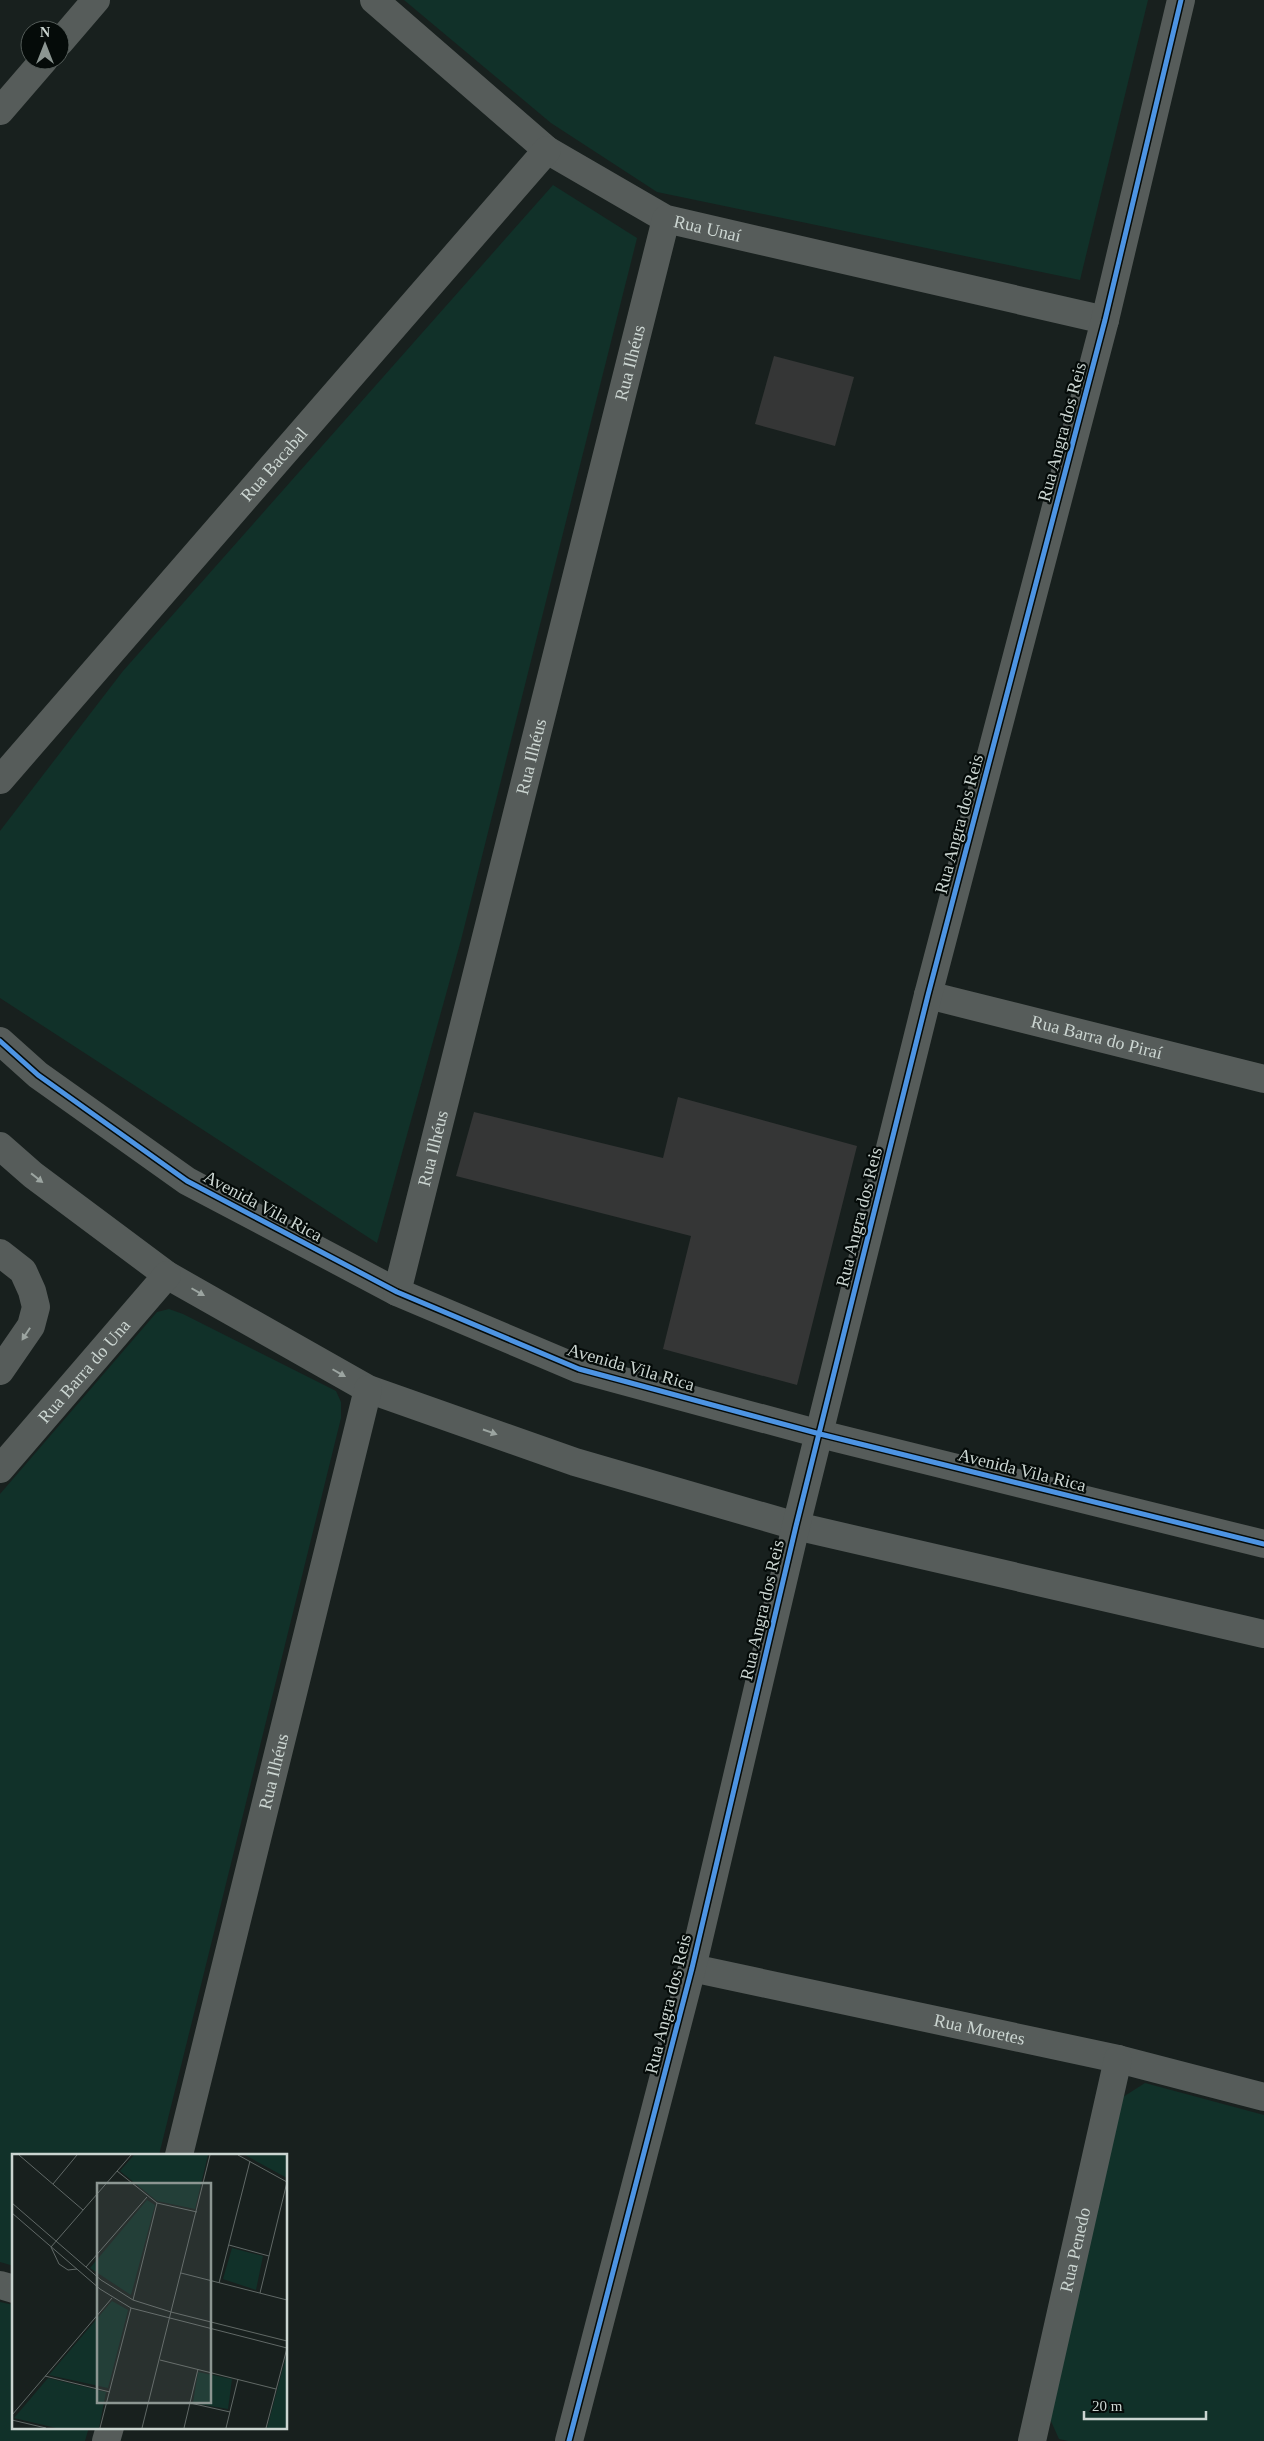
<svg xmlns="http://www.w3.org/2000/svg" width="1264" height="2441" font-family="Georgia,serif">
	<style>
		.green { fill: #113129 }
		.building { fill: #353636 }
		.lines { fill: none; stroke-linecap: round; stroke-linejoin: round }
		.minor { stroke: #565c5a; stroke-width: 28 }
		.cycleway-casing { stroke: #050b09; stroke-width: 8 }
		.cycleway { stroke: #4d94e3; stroke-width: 5 }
		.oneway { fill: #9ca5a1 }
		.labels { text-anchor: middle; stroke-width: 4.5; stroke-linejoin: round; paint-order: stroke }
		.street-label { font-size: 18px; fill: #cbd5d1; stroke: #050b09 }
		.inset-road { fill: none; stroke: #606866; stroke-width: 1 }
		.view { fill: #8c9692; fill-opacity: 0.15; stroke: #8c9692; stroke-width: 2.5 }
		.inset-edge { fill: none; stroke: #cbd5d1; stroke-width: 2.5 }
	</style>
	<rect width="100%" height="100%" fill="#18201e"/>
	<g class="green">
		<polygon points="404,0 1148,0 1080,280 657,192 551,123"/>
		<polygon points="553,185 637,238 461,940 377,1243 0,998 0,831 123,671"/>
		<polygon points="169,1309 183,1314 336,1391 341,1402 341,1418 159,2155 14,2155 14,2266 0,2262 0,1494 157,1312"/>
		<polygon points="1145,2083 1264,2115 1264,2441 1068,2441 1059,2439 1046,2410 1123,2097"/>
		<polygon points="0,2302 14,2305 14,2427 89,2427 85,2441 0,2441"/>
	</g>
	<g class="building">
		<polygon points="774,356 854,377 835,446 755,424"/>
		<polygon points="678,1097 857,1146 797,1385 663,1349 691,1236 456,1176 474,1112 663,1158"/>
	</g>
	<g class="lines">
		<g class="minor">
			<path id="s1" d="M 374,0 L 547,150 L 666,219 L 1105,320"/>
			<polyline points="60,42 96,0"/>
			<polyline points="0,111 44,60"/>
			<path id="s2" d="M 0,780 L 547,150"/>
			<path id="s3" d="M 928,995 L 1264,1079"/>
			<polyline points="0,1041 38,1075 187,1181 397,1292 579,1369 820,1434 1264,1544"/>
			<polyline points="0,1146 33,1175 167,1275 368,1389 575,1462 796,1526 1264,1634"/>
			<polyline points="0,1253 23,1271 32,1291 36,1307 31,1326 0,1371"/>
			<path id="s4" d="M 397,1292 L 666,219"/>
			<path id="s5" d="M 0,1469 L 167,1275"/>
			<path id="s6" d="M 692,1968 L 1118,2059 L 1264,2097"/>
			<path id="s7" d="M 179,2155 L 368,1389"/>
			<polyline points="0,2285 14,2289"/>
			<polyline points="106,2441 110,2427"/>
			<polyline points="569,2441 692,1968 796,1526 928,995 1105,320 1181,0"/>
			<path id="s8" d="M 1032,2441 L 1118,2059"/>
		</g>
		<defs>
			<g id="cycleway">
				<polyline points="0,1041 38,1075 187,1181 397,1292 579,1369 820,1434 1264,1544"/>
				<polyline points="569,2441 692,1968 796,1526 928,995 1105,320 1181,0"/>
			</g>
		</defs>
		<use href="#cycleway" class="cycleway-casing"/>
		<use href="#cycleway" class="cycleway"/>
	</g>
	<defs><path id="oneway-solid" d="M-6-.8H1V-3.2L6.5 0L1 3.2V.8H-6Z" transform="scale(1.25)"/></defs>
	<g class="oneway">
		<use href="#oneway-solid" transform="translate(37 1178) rotate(38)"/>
		<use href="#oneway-solid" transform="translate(198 1292) rotate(30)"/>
		<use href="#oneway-solid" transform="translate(26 1334) rotate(123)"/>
		<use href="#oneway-solid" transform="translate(339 1373) rotate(30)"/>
		<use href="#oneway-solid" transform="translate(490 1432) rotate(19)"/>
	</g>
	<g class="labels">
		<g class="street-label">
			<text dy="6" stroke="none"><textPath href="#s1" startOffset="409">Rua Unaí</textPath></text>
			<text dy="6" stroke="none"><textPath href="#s4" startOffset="958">Rua Ilhéus</textPath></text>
			<text transform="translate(1062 432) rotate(-75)" y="6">Rua Angra dos Reis</text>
			<text dy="6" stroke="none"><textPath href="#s2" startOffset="418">Rua Bacabal</textPath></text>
			<text dy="6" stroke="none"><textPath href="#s4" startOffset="552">Rua Ilhéus</textPath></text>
			<text transform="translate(959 824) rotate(-75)" y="6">Rua Angra dos Reis</text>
			<text dy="6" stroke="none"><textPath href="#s3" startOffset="174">Rua Barra do Piraí</textPath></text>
			<text dy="6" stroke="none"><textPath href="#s4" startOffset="148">Rua Ilhéus</textPath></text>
			<text transform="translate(263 1206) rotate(28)" y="6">Avenida Vila Rica</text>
			<text transform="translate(859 1217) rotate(-76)" y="6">Rua Angra dos Reis</text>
			<text transform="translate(631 1367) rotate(16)" y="6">Avenida Vila Rica</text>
			<text dy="6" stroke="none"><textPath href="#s5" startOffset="129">Rua Barra do Una</textPath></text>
			<text transform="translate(1022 1470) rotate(14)" y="6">Avenida Vila Rica</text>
			<text transform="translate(762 1610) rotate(-77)" y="6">Rua Angra dos Reis</text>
			<text dy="6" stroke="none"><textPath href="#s7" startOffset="395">Rua Ilhéus</textPath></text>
			<text transform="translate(668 2004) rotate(-76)" y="6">Rua Angra dos Reis</text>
			<text dy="6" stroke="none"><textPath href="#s6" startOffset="294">Rua Moretes</textPath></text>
			<text dy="6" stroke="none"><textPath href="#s8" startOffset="196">Rua Penedo</textPath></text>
		</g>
	</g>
	<g transform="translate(12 2154)">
		<rect width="275" height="275" fill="#18201e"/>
		<path d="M 122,1 L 196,1 L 183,55 L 145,47 L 108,17 ZM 233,1 L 275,1 L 275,24 ZM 135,46 L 143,51 L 119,141 L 78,114 ZM 220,94 L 251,102 L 244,136 L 211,125 ZM 100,147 L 116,156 L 96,234 L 37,221 ZM 275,199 L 275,274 L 255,274 ZM 186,218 L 220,225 L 216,255 L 181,249 ZM 36,224 L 94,238 L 87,274 L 44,274 L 2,264 Z" fill="#113129"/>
		<path class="inset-road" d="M 7,1 L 71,56M 226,1 L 275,28 L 248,139M 105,17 L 145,49 L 185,58M 41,30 L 65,1M 0,49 L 89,126 L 121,146 L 159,158 L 275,187M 0,59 L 88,135 L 119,154 L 275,194M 217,91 L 257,102M 74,113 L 135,43M 65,115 L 56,116 L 47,110 L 39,93 L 119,1M 169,119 L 275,146M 207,129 L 238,7M 121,146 L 145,49M 148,206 L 264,235M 33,222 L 98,238M 178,249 L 218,258M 0,261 L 100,144M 0,266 L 34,274M 88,274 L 119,154M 130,274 L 198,1M 172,274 L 186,215M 214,274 L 226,225M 254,274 L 275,194"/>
		<path class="view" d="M 85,29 L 199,29 L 199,249 L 85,249 Z"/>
		<rect width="275" height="275" class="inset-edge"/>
	</g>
	<g transform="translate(45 45)"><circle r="24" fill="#050b09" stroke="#545c59"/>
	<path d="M0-4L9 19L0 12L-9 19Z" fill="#8c9692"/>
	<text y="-8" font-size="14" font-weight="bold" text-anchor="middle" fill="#cbd5d1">N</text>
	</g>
	<path d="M1084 2411v8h122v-8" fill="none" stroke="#cbd5d1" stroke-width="2.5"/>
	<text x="1092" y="2411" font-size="15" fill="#cbd5d1" stroke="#050b09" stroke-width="4" paint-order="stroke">20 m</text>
</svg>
